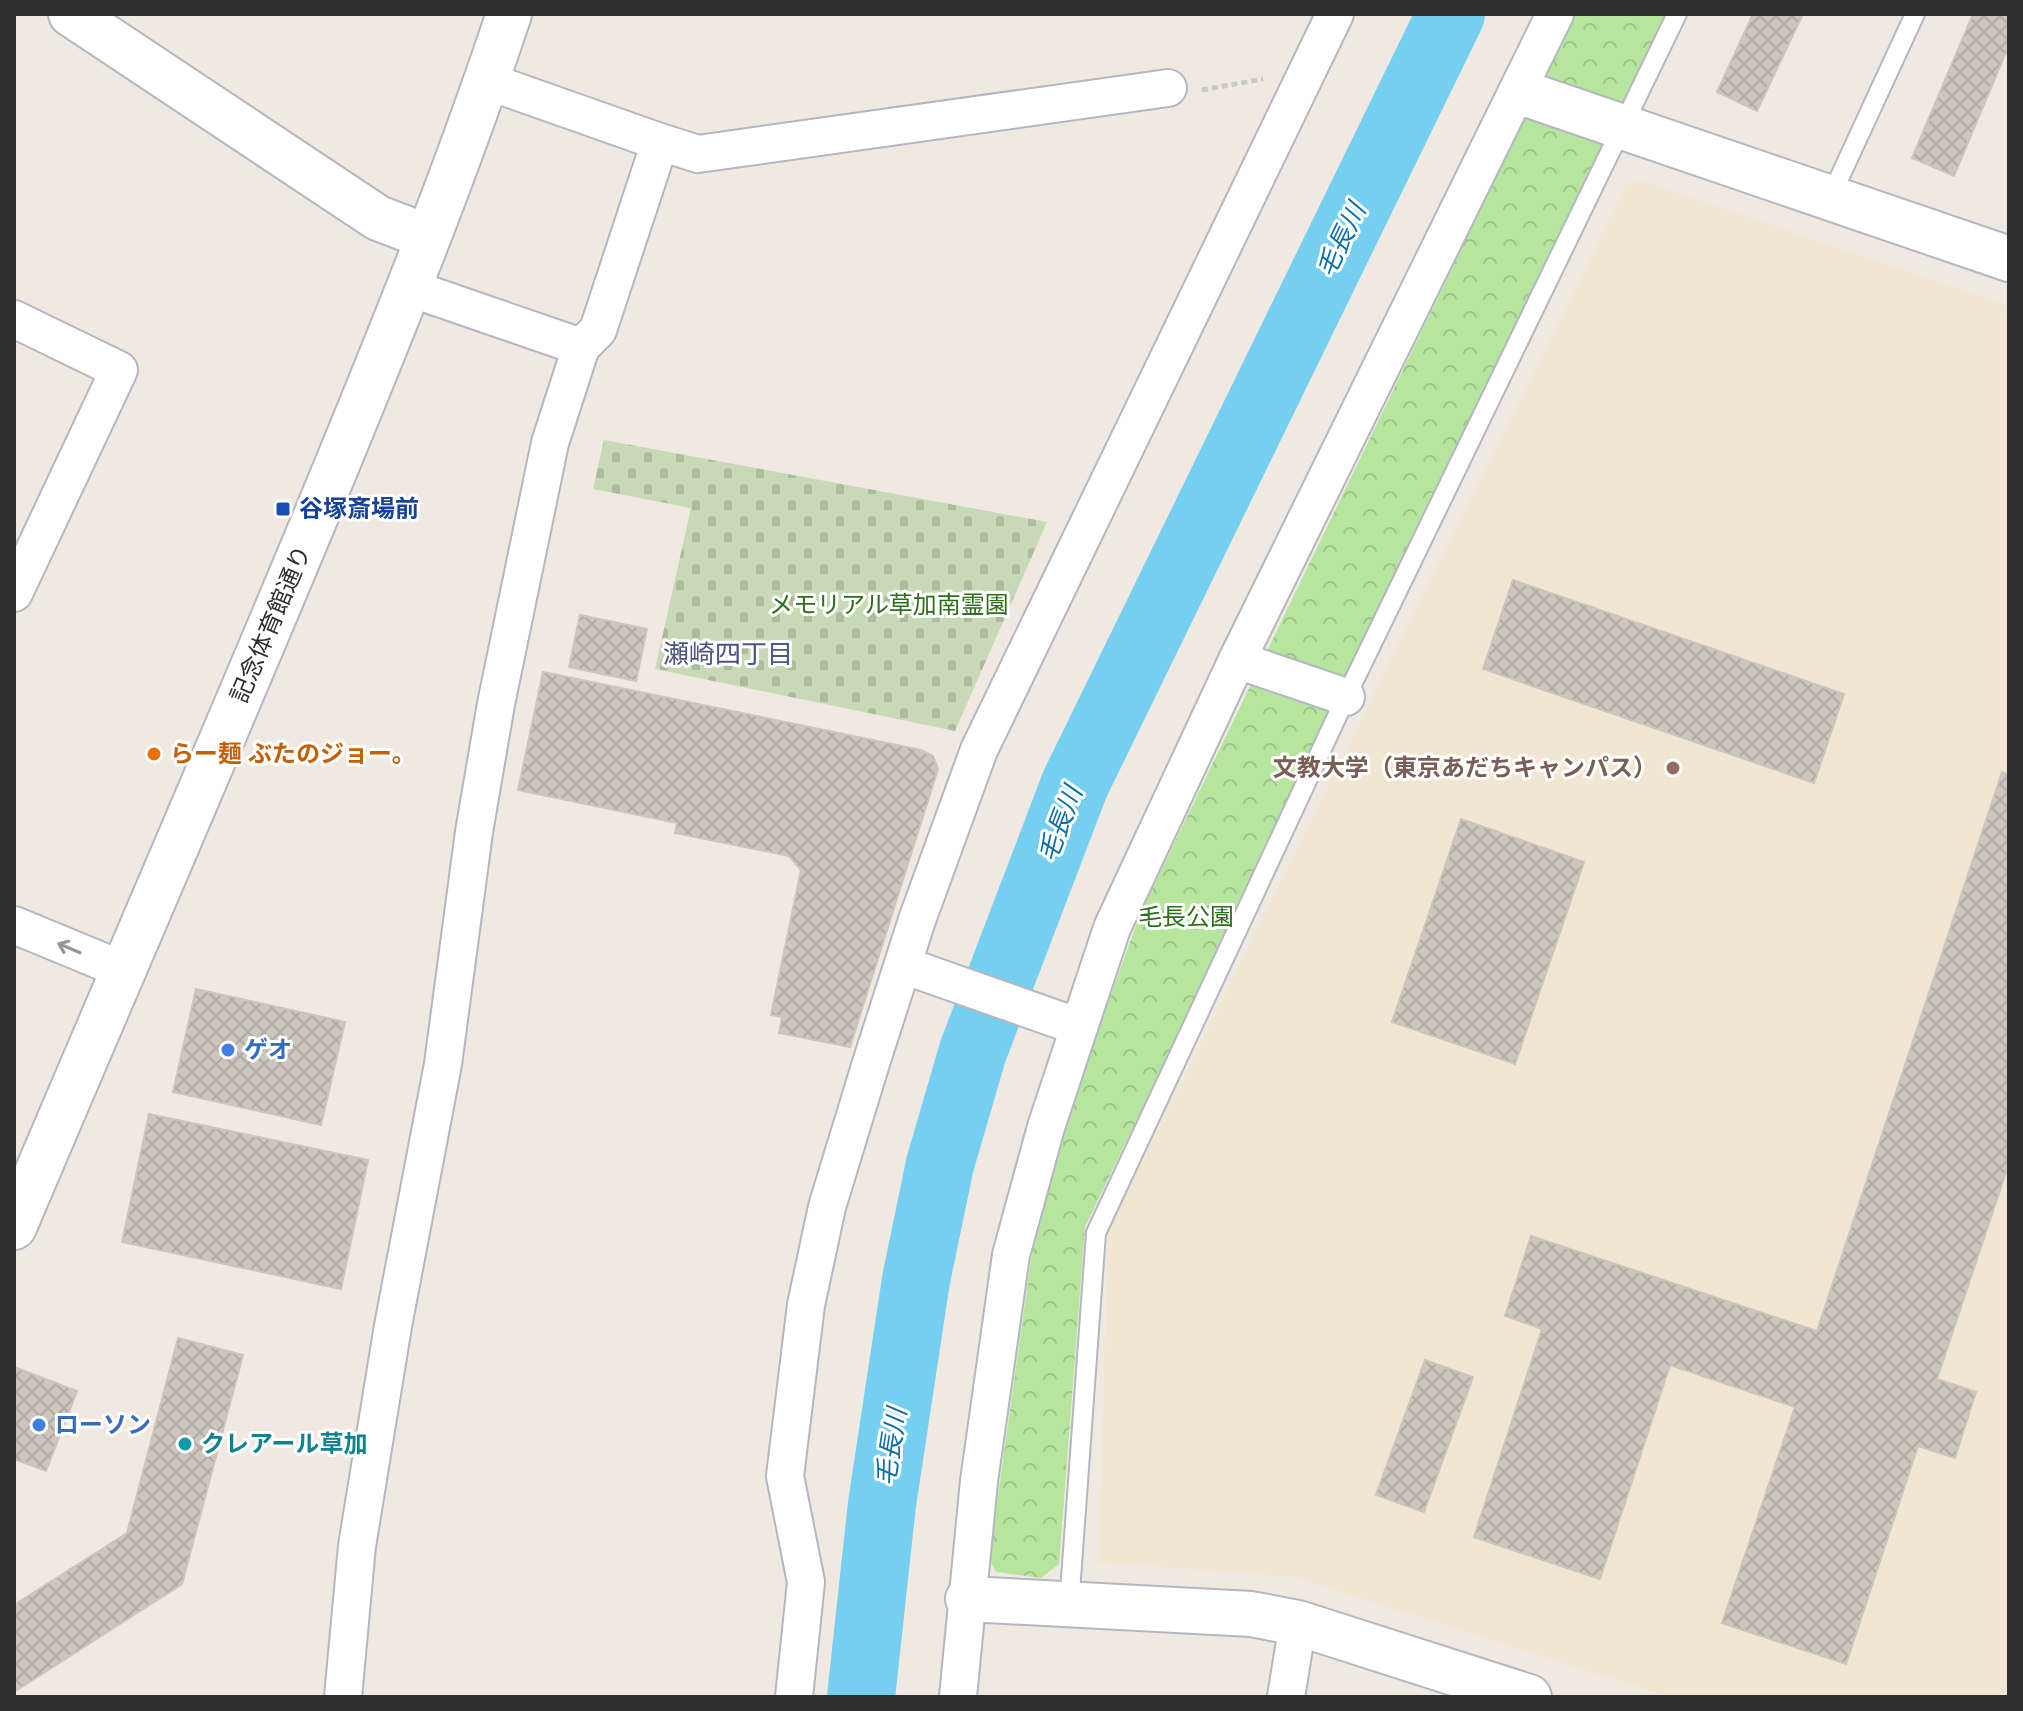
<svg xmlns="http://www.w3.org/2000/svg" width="2023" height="1711" font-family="Karla,'Noto Sans JP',sans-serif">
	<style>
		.education { fill: #f0e6d1 }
		.cemetery { fill: url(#cemetery-stones) }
		.park { fill: url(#park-crowns) }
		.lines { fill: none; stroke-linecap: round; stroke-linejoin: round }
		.river { stroke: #75cff0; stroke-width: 68 }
		.building { fill: url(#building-cross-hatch); stroke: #cbc5ba; stroke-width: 2 }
		.lane-casing { stroke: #b4b7c1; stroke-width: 22 }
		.street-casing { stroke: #b4b7c1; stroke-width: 40 }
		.secondary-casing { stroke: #b4b7c1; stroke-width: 48 }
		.path { stroke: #c9c9c9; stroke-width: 5; stroke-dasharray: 6 4; stroke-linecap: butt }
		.lane { stroke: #fff; stroke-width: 18 }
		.street { stroke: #fff; stroke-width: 36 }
		.secondary { stroke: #fff; stroke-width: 44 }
		.oneway { stroke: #969696 }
		.transit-dot { fill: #1a4fb4; stroke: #fff; stroke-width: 3 }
		.food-dot { fill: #e8710a; stroke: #fff; stroke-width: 3 }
		.education-dot { fill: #8d6e63; stroke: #fff; stroke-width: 3 }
		.shop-dot { fill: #3f7fe0; stroke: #fff; stroke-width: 3 }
		.culture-dot { fill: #0f9aa8; stroke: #fff; stroke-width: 3 }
		.labels { text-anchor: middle; stroke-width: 6; stroke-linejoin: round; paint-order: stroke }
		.transit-label { font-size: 24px; font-weight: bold; fill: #164399; stroke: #fff; text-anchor: start }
		.park-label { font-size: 24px; fill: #2c6e1b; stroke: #fff }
		.street-label { font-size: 24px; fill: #2e2e2e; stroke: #fff }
		.food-label { font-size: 24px; font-weight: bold; fill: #c56008; stroke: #fff; text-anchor: start }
		.education-label { font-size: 24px; font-weight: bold; fill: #785e54; stroke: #fff; text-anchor: end }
		.shop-label { font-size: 24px; font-weight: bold; fill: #366cbe; stroke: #fff; text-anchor: start }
		.culture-label { font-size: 24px; font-weight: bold; fill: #0d838f; stroke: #fff; text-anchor: start }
		.water-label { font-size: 26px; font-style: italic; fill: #0d6fa3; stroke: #fff }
		.neighbourhood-label { font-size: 26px; fill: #4d5680; stroke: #fff }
	</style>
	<defs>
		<pattern id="cemetery-stones" width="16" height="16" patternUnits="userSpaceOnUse" patternTransform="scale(2)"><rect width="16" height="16" fill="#c8d9b8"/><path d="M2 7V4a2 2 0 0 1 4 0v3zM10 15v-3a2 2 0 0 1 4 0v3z" fill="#acbb9e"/></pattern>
		<pattern id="park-crowns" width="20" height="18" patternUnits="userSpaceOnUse" patternTransform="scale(2)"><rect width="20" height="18" fill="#b6e59e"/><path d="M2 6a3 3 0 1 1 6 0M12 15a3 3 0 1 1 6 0" fill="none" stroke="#9dc588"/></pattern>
		<pattern id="building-cross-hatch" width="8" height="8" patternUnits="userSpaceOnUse" patternTransform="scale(2)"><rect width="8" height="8" fill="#cbc7bf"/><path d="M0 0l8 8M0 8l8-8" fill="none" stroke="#afaba4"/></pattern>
	</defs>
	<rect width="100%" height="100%" fill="#efe9e1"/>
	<polygon class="education" points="1642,181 2009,306 2009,1697 1670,1697 1295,1577 1099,1562 1108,1230 1628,182"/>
	<polygon class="cemetery" points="604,440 1047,522 955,731 655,669 691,508 593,489"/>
	<polygon class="park" points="1575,14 1669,14 1085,1227 1059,1564 1041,1578 996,1572 989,1559 1032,1253 1070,1107 1141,912"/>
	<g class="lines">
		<polyline class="river" points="861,1697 882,1504 916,1280 940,1164 973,1051 1075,784 1451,14"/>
	</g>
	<g class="building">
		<polygon points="1753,14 1803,14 1757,111 1717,92"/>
		<polygon points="1973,14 2009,14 2009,45 1954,176 1912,158"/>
		<polygon points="1513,580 1844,694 1814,783 1483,669"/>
		<polygon points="580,615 647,629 636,681 569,667"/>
		<polygon points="543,672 921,750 933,756 938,769 850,1047 779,1033 782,1017 771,1015 801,870 789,856 675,833 677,823 518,790"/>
		<polygon points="2002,772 2009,775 2009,1163 1937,1379 1976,1392 1955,1458 1918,1446 1846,1664 1722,1623 1795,1407 1670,1365 1600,1579 1474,1537 1542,1329 1505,1316 1531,1236 1817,1331"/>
		<polygon points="1461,819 1584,862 1515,1064 1392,1022"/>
		<polygon points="196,989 345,1022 321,1125 173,1092"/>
		<polygon points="149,1114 368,1160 341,1289 122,1242"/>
		<polygon points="178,1338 243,1355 182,1584 14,1692 14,1605 127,1533"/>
		<polygon points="1425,1360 1473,1377 1424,1512 1376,1495"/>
		<polygon points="14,1367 77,1391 46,1471 14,1459"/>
	</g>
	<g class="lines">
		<defs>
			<g id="lane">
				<polyline points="1830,198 1915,14"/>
				<polyline points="1069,1606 1096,1233 1346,697 1677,14"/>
			</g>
			<g id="street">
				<polyline points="660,142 698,154 1168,88"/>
				<polyline points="410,288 581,347 598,330 660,142 487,81"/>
				<polyline points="14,319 119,370 14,593"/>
				<polyline points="1237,660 1346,697"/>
				<polyline points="14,925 123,970"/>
				<polyline points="903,965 1079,1027"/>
				<polyline points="343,1697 357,1546 393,1326 443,1064 474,832 496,704 550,443 581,347"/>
				<polyline points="794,1697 806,1582 785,1476 806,1305 827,1207 871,1063 917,920 979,750 1335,14"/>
				<polyline points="958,1697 979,1481 1011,1255 1046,1127 1112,928 1237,660 1555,14"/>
				<polyline points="1286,1697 1298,1623"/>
			</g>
			<g id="secondary">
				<polyline points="71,14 378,218 428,237"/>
				<polyline points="1532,96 2009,259"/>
				<path d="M 14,1227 C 117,984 222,743 323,499 C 389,339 454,179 509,14"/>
				<polyline points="968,1599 1251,1614 1298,1623 1529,1697"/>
			</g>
		</defs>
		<use href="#lane" class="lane-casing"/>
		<use href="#street" class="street-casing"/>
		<use href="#secondary" class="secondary-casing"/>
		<polyline class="path" points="1202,90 1263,79"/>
		<use href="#lane" class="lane"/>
		<use href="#street" class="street"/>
		<use href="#secondary" class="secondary"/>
	</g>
	<defs><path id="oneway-shaft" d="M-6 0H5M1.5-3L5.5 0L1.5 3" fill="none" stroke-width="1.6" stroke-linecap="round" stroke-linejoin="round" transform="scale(2)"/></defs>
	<use class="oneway" href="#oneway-shaft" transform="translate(69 948) rotate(-157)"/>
	<rect class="transit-dot" x="275" y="501" width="16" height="16" rx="4"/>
	<circle class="food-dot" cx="154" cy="754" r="8"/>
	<circle class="education-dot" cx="1673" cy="768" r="8"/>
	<g class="shop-dot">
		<circle cx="228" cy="1050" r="8"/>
		<circle cx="39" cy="1425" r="8"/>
	</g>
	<circle class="culture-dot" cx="185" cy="1444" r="8"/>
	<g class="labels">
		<g class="transit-label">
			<text x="299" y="517">谷塚斎場前</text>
		</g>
		<g class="park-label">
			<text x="889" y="613">メモリアル草加南霊園</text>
			<text x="1186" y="925">毛長公園</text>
		</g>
		<g class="street-label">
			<text transform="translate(271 624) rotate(-67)" y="8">記念体育館通り</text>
		</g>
		<g class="food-label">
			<text x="170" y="762">らー麺 ぶたのジョー。</text>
		</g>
		<g class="education-label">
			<text x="1657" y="776">文教大学（東京あだちキャンパス）</text>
		</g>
		<g class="shop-label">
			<text x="244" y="1058">ゲオ</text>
			<text x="55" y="1433">ローソン</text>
		</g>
		<g class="culture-label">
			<text x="201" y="1452">クレアール草加</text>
		</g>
		<g class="water-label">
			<text transform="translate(1341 240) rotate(-64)" y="9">毛長川</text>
			<text transform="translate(1060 824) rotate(-69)" y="9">毛長川</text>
			<text transform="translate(891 1447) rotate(-81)" y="9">毛長川</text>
		</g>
		<g class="neighbourhood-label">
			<text x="728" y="663">瀬崎四丁目</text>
		</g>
	</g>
	<rect width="2023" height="1711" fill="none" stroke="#2e2e2e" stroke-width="32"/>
</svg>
